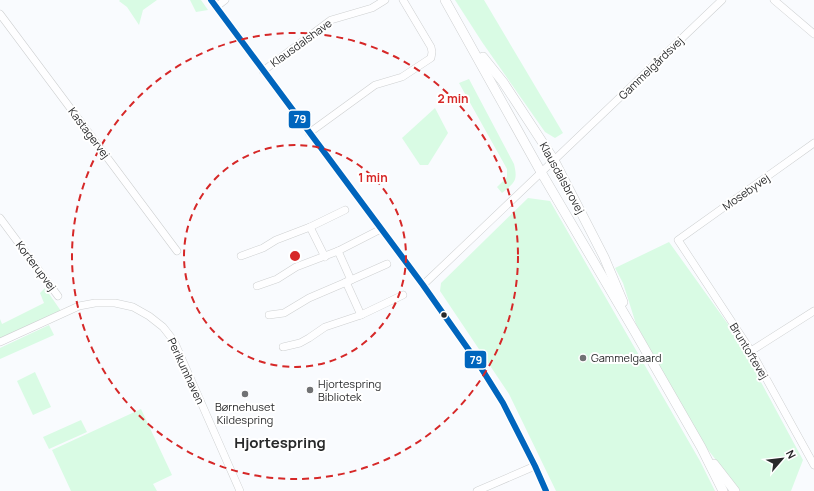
<svg xmlns="http://www.w3.org/2000/svg" width="814" height="491" font-family="Manrope,sans-serif">
	<style>
		.green { fill: #d9fbe4 }
		.lines { fill: none; stroke-linecap: round; stroke-linejoin: round }
		.minor-casing { stroke: #ced0d1; stroke-width: 8 }
		.tertiary-casing { stroke: #ced0d1; stroke-width: 10 }
		.minor { stroke: #fefeff; stroke-width: 7 }
		.tertiary { stroke: #fefeff; stroke-width: 9 }
		.bus-1-casing { stroke: #fff; stroke-width: 9 }
		.bus-1 { stroke: #0065bd; stroke-width: 6 }
		.ring { fill: none; stroke: #d62828; stroke-width: 2; stroke-dasharray: 7 5 }
		.bus-dot { fill: #28292a; stroke: #fff; stroke-width: 1.5 }
		.poi-dot { fill: #717274; stroke: #fff; stroke-width: 1.5 }
		.labels { text-anchor: middle; stroke-width: 4; stroke-linejoin: round; paint-order: stroke }
		.street-label { font-size: 11px; fill: #28292a; stroke: #fff }
		.poi-label { font-size: 11px; fill: #28292a; stroke: #fff; text-anchor: start }
		.district-label { font-size: 15px; font-weight: bold; fill: #28292a; stroke: #fff }
		.centre { fill: #d62828; stroke: #fff; stroke-width: 2 }
		.ring-label { font-size: 12px; text-anchor: middle; font-weight: bold; fill: #d62828; stroke: #fff; stroke-width: 4; stroke-linejoin: round; paint-order: stroke }
		.line-badge { stroke: #fff; stroke-width: 1.5 }
		.badge-label { font-size: 11px; text-anchor: middle; font-weight: bold; fill: #fff }
	</style>
	<rect width="100%" height="100%" fill="#f9fbfe"/>
	<g class="green">
		<polygon points="120,0 157,0 143,10 139,25 127,7 119,1"/>
		<polygon points="190,0 201,0 208,10 196,12"/>
		<polygon points="455,0 484,0 563,133 555,138 545,132 482,42"/>
		<path d="M 469,79 L 514,164 C 518,181 515,182 502,193 L 497,187 L 507,177 L 507,169 L 459,83 Z"/>
		<polygon points="435,108 448,133 428,165 420,165 402,138"/>
		<polygon points="528,198 550,201 700,461 715,491 556,491 509,394 440,291 441,283"/>
		<polygon points="669,242 735,334 803,460 791,491 740,491 702,442 636,324 623,283 615,268"/>
		<polygon points="45,288 61,311 0,339 0,319 2,324 44,303 40,293"/>
		<polygon points="49,325 54,335 0,359 0,348"/>
		<polygon points="35,372 51,407 33,415 17,381"/>
		<polygon points="141,409 172,475 153,484 157,491 71,491 52,450"/>
		<polygon points="81,420 87,432 49,449 43,437"/>
	</g>
	<g class="lines">
		<defs>
			<g id="minor">
				<polyline points="211,0 423,285 478,363 503,403 535,466 546,491"/>
				<polyline points="774,0 814,34"/>
				<polyline points="216,7 225,0"/>
				<polyline points="0,14 177,251"/>
				<polyline points="263,71 331,20 372,8 385,0"/>
				<polyline points="309,133 375,85 402,77 431,58 432,52 431,47 403,0"/>
				<polyline points="814,143 678,240 751,351 814,465"/>
				<polyline points="0,218 58,296"/>
				<polyline points="310,227 345,210"/>
				<polyline points="241,256 263,248 276,240 310,227 325,257"/>
				<polyline points="351,280 387,264"/>
				<polyline points="423,285 722,0"/>
				<polyline points="257,286 277,279 296,267 338,251 381,229"/>
				<polyline points="269,315 284,313 309,298 351,280 338,251"/>
				<polyline points="361,315 403,295"/>
				<polyline points="0,342 79,306 95,303 115,303 133,307 149,316 163,327 174,341 240,491"/>
				<polyline points="283,347 300,343 309,338 325,327 361,315 346,282"/>
				<polyline points="751,351 814,311"/>
				<polyline points="477,491 535,466"/>
			</g>
			<g id="tertiary">
				<polyline points="445,0 541,172 635,332 701,447 723,491"/>
				<polyline points="483,57 503,82 554,160 604,257 623,302"/>
				<polyline points="714,464 735,491"/>
			</g>
		</defs>
		<use href="#minor" class="minor-casing"/>
		<use href="#tertiary" class="tertiary-casing"/>
		<use href="#minor" class="minor"/>
		<use href="#tertiary" class="tertiary"/>
		<defs>
			<polyline id="bus-1" points="211,0 423,285 478,363 503,403 535,466 546,491"/>
		</defs>
		<use href="#bus-1" class="bus-1-casing"/>
		<use href="#bus-1" class="bus-1"/>
	</g>
	<g class="ring">
		<circle cx="295" cy="256" r="111"/>
		<circle cx="295" cy="256" r="223"/>
	</g>
	<circle class="bus-dot" cx="444" cy="315" r="3.5"/>
	<g class="poi-dot">
		<circle cx="583" cy="358" r="4"/>
		<circle cx="310" cy="390" r="4"/>
		<circle cx="245" cy="394" r="4"/>
	</g>
	<g class="labels">
		<g class="street-label">
			<text transform="translate(301 43) rotate(-36)" y="4">Klausdalshave</text>
			<text transform="translate(651 68) rotate(-44)" y="4">Gammelgårdsvej</text>
			<text transform="translate(89 133) rotate(53)" y="4">Kastagervej</text>
			<text transform="translate(562 178) rotate(61)" y="4">Klausdalsbrovej</text>
			<text transform="translate(746 192) rotate(-35)" y="4">Mosebyvej</text>
			<text transform="translate(36 266) rotate(53)" y="4">Korterupvej</text>
			<text transform="translate(749 351) rotate(59)" y="4">Bruntoftevej</text>
			<text transform="translate(186 371) rotate(65)" y="4">Perikumhaven</text>
		</g>
		<g class="poi-label">
			<text x="591" y="362">Gammelgaard</text>
			<text x="318" y="388">Hjortespring<tspan x="318" dy="13">Bibliotek</tspan></text>
			<text x="245" y="411" text-anchor="middle">Børnehuset<tspan x="245" dy="13">Kildespring</tspan></text>
		</g>
		<g class="district-label">
			<text x="280" y="448">Hjortespring</text>
		</g>
	</g>
	<circle cx="295" cy="256" r="6" class="centre"/>
	<g class="ring-label">
		<text x="453" y="103">2 min</text>
		<text x="373" y="182">1 min</text>
	</g>
	<g class="line-badge">
		<rect x="288" y="110" width="23" height="19" rx="4" fill="#0065bd"/>
		<rect x="464" y="350" width="23" height="19" rx="4" fill="#0065bd"/>
	</g>
	<g class="badge-label">
		<text x="300" y="123">79</text>
		<text x="476" y="364">79</text>
	</g>
	<g transform="translate(782 459) rotate(62)" stroke="#ffffff" stroke-width="3" paint-order="stroke">
	<path d="M0-3L7 15L0 10L-7 15Z" fill="#28292a"/>
	<text y="-6" font-size="11" font-weight="bold" text-anchor="middle" fill="#28292a">N</text>
	</g>
</svg>
